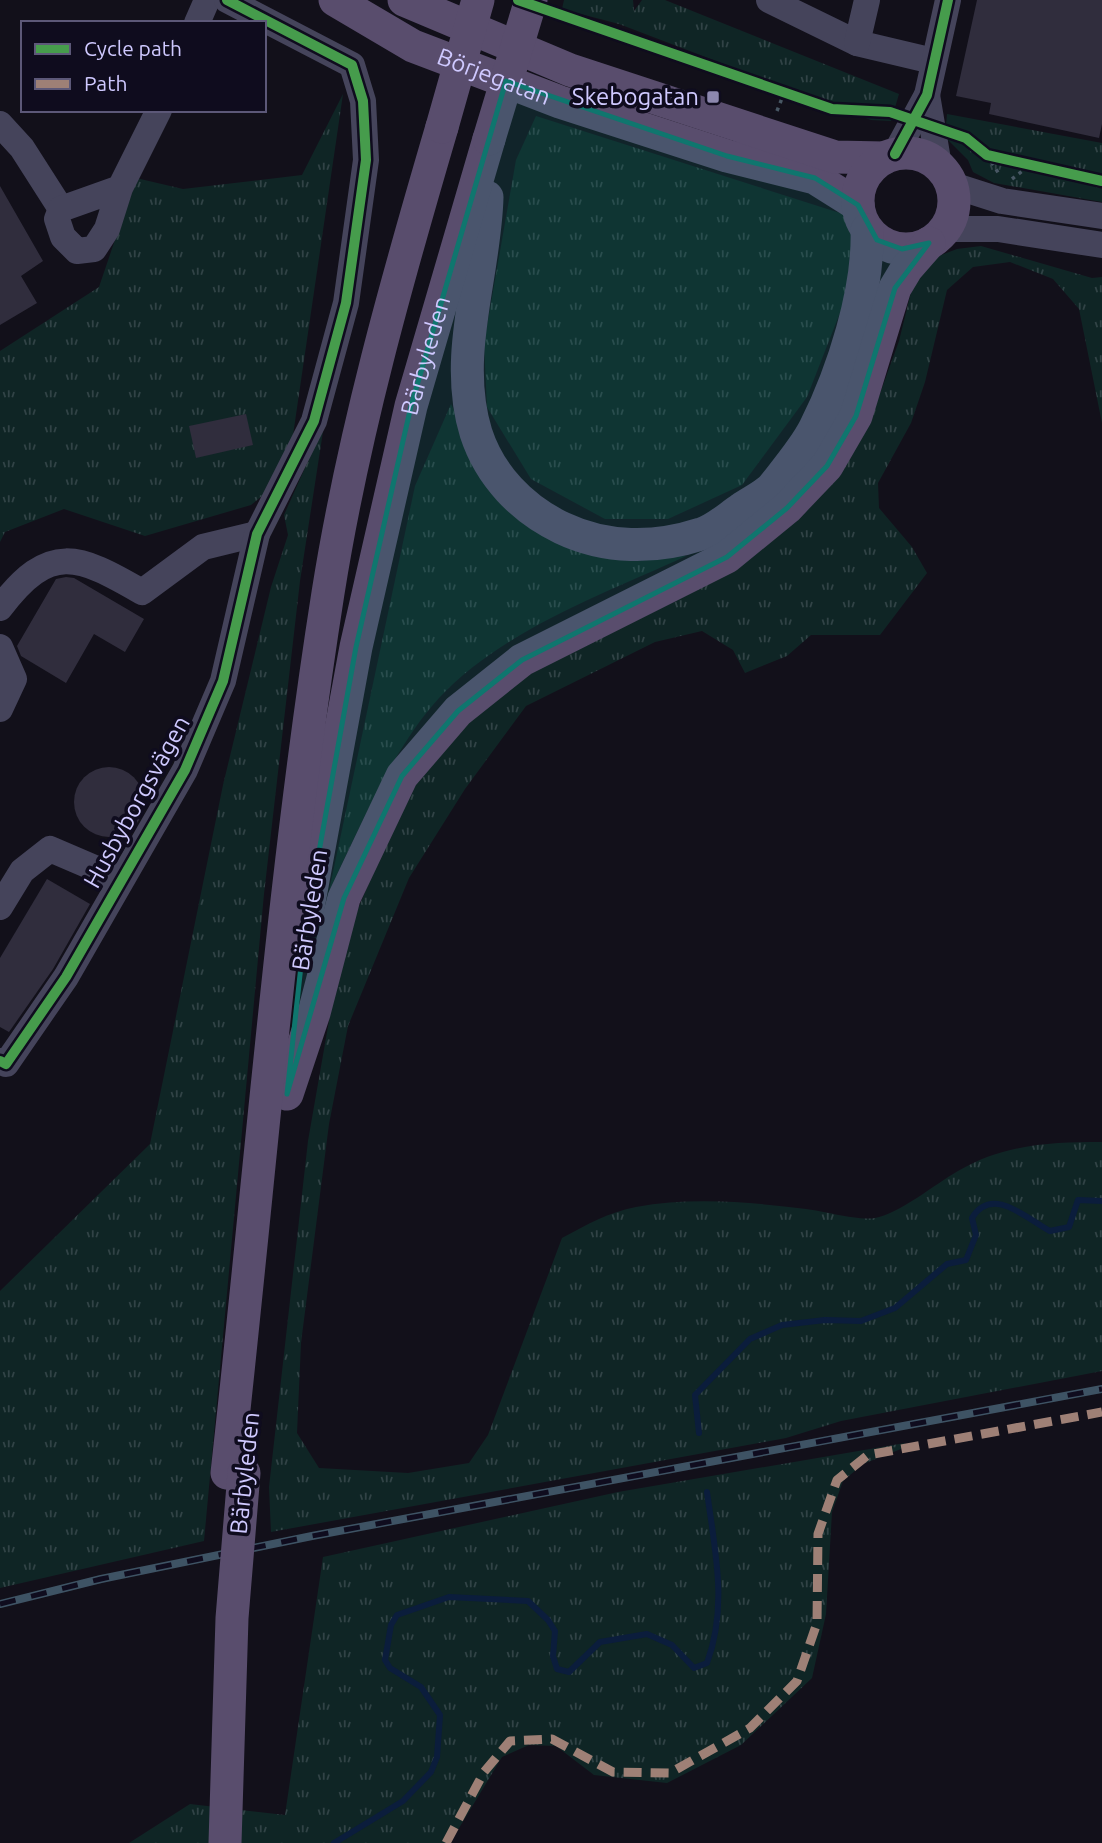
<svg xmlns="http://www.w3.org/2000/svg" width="1102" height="1843" font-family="Ubuntu,sans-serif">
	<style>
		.grass { fill: url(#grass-tufts) }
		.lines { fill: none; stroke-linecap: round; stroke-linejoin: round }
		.stream { stroke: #0b1d3c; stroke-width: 6 }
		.building { fill: #302d3d }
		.path { stroke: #485764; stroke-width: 3.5; stroke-dasharray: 3.5 5; stroke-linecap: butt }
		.minor { stroke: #45445b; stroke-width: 26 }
		.major { stroke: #594d6d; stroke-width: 33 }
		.rail-casing { stroke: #3e5364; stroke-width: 8 }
		.rail { stroke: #0f0c1e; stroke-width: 5; stroke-dasharray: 16; stroke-linecap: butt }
		.major-bridge { stroke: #594d6d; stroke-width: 33 }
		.quiet { stroke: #9e8076; stroke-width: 9; stroke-dasharray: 18 9; stroke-linecap: butt }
		.cycleway-casing { stroke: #0f0c1e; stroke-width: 15 }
		.cycleway { stroke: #469c4c; stroke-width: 10 }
		.marked { fill: #0f766e; fill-opacity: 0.2; stroke: #0f766e; stroke-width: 5; stroke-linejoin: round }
		.poi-dot { fill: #8d88af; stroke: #0f0c1e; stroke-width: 2.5 }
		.labels { text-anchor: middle; stroke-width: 7; stroke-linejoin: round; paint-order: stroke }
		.street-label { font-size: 24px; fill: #cfc9ff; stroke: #0f0c1e }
		.poi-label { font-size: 24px; fill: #cfc9ff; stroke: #0f0c1e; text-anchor: end }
	</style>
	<defs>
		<pattern id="grass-tufts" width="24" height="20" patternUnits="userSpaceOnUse" patternTransform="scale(1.75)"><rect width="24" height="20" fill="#0f2525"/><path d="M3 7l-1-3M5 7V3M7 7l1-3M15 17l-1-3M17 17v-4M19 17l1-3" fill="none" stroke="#314346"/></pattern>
	</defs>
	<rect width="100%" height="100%" fill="#12101a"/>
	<g class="grass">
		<polygon points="564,0 633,0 634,11 642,0 665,0 899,94 891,121 871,120 619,24 562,9"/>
		<polygon points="343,94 287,476 251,505 145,536 64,509 5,532 0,542 0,351 99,287 136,178 183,189 302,175"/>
		<polygon points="947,114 1102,143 1102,202 994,183 973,172 968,160 945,137"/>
		<polygon points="536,116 843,214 856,237 850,287 807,397 742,485 668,519 605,519 531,479 487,407 484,343 516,160"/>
		<path d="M 981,246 L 1092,278 L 1102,277 L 1102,423 L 1079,309 L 1053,279 L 1010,262 L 973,267 L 947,290 L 925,382 L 911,423 L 878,483 L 879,508 L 912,547 L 927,573 L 880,635 L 811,635 L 787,656 L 745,673 L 733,650 L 702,631 L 655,642 L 526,706 L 465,789 L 409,878 L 348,1026 L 329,1124 L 301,1343 L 297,1433 L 319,1468 L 408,1473 L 469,1463 L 488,1435 L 562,1238 C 586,1225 609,1212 636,1207 C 691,1197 751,1202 806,1209 C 824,1211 858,1221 875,1218 C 897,1215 937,1183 958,1171 C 1004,1144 1051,1142 1102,1142 L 1102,1371 L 841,1421 L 786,1438 L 271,1532 L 269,1487 L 308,1141 L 333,998 L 355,916 L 413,777 L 494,695 L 551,657 L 727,568 L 874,410 L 899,341 L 915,276 L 923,262 L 957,249 Z"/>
		<path d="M 451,404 L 491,488 L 598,553 L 686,556 C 604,594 502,630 439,698 C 393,748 359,829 329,891 L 415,486 Z"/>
		<polygon points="324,425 300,581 264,894 204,1541 0,1588 0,1291 150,1144 223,785 271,587 288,535 284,515"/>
		<polygon points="905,1443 901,1449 863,1464 843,1481 832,1512 826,1614 812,1678 741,1745 667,1783 594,1775 556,1746 529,1745 502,1757 450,1843 129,1843 190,1804 285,1815 323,1557 618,1492"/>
	</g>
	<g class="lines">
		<g class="stream">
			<path d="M 699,1433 L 695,1395 L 750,1339 L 782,1325 L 825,1320 L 861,1321 L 895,1308 L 947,1264 L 966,1260 L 976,1235 L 972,1218 C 992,1185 1026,1218 1050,1231 L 1069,1227 L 1078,1200 L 1102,1201"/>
			<path d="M 334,1843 L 403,1801 L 431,1772 L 437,1757 L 440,1715 L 421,1687 L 390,1668 L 385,1660 L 391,1625 L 397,1615 L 449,1597 L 528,1601 L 548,1620 L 555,1631 L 553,1656 L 557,1669 L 569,1672 L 600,1642 L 647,1634 L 672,1645 L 694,1668 L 707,1663 C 728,1606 715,1551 707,1492"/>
		</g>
	</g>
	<g class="building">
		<polygon points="977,0 1102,0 1102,124 1099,138 989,114 991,103 956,96"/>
		<polygon points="0,186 43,261 21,276 37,303 0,325"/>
		<polygon points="246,414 253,445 196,458 189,426"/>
		<polygon points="66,577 74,578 144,619 125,652 94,634 66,683 21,656 17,646 56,579"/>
		<circle cx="109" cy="802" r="35"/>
		<polygon points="47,879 90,904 53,969 9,1032 0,1027 0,958"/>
	</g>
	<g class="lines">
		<g class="path">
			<polyline points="777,111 784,93"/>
			<polyline points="987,155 999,174"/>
			<polyline points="1012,179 1030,165"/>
		</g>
		<g class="minor">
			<polyline points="769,0 857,43 933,61"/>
			<polyline points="197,23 207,0"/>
			<polyline points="857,43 867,0"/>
			<polyline points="927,95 939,166"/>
			<polyline points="0,124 22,148 61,209"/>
			<polyline points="895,154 927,95 948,0"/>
			<polyline points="952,185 1002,201 1102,216"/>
			<polyline points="120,188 61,209 57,219 63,237 77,251 94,249 107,229 120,188 159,110"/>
			<polyline points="946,229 998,229 1102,245"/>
			<path d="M 0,608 C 50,542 78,555 142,592 L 203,547 L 257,534"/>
			<polyline points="0,647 14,679 0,709"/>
			<polyline points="0,907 22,871 50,849 120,879"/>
			<polyline points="0,1061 6,1064 66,977 185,770 223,681 257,534 314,421 346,303 366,160 363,101 352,65 227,0"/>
		</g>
		<g class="major">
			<path id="s1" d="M 335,0 L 413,46 L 560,102 L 727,156 L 815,178 L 858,205"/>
			<polyline points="404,0 570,70 835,157 884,158"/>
			<circle cx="906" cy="201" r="48"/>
			<path d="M 487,197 C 485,275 452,355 476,433 C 490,476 522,509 562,528 C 606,549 655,549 701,534 C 715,530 729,517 741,509 C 751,502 764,496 772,488 C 786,470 805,448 815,428 C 843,372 869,291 867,230"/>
			<path id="s2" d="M 307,913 L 356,647 L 411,406 L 489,139"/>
			<polyline points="287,1094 314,1013 344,898 402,776 458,711 522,660 727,557 787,508 827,466 856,416 895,288 907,268 929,243"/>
			<path d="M 227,1473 C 260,1180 282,885 328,593 C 353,435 397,280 442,127"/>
		</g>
		<defs>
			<polyline id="rail" points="0,1604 101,1579 312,1536 1102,1389"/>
		</defs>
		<use href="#rail" class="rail-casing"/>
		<use href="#rail" class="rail"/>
		<g class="major-bridge">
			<polyline points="442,127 478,0"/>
			<polyline points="489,139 531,0"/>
			<polyline points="225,1843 232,1618 244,1473"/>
		</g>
		<polyline class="quiet" points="446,1843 484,1772 510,1741 552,1739 613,1772 670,1773 750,1728 797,1681 817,1623 818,1534 837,1480 868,1455 1102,1412"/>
		<defs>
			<g id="cycleway">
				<polyline points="518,0 832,109 890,112 966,138 987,155 1102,181"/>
				<polyline points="895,154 927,95 948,0"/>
				<polyline points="0,1061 6,1064 66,977 185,770 223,681 257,534 314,421 346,303 366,160 363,101 352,65 227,0"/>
			</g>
		</defs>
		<use href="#cycleway" class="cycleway-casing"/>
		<use href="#cycleway" class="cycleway"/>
	</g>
	<path class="marked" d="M 506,81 L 727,156 L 815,178 L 858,205 L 877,240 L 902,249 L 929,243 L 895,288 L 856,416 L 827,466 L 787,508 L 727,557 L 522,660 L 458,711 L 402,776 L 344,898 L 287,1094 L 305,929 L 356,647 L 411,406 Z"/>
	<rect class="poi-dot" x="706" y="90" width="14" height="14" rx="3.5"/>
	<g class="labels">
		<g class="street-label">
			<text dy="8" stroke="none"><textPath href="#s1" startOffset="177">Börjegatan</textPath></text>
			<text dy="8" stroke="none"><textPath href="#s2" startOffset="570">Bärbyleden</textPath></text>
			<text transform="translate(137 802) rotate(-61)" y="8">Husbyborgsvägen</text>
			<text transform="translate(310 910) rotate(-81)" y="8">Bärbyleden</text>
			<text transform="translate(245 1473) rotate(-84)" y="8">Bärbyleden</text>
		</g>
		<g class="poi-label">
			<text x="699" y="105">Skebogatan</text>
		</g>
	</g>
	<rect x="21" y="21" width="245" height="91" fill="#0f0c1e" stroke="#5c5878" stroke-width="2"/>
	<rect x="35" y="44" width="35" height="10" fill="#469c4c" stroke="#5c5878" stroke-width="2"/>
	<text x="84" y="56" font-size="21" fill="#cfc9ff">Cycle path</text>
	<rect x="35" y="79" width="35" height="10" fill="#9e8076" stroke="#5c5878" stroke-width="2"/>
	<text x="84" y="91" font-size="21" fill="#cfc9ff">Path</text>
</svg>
